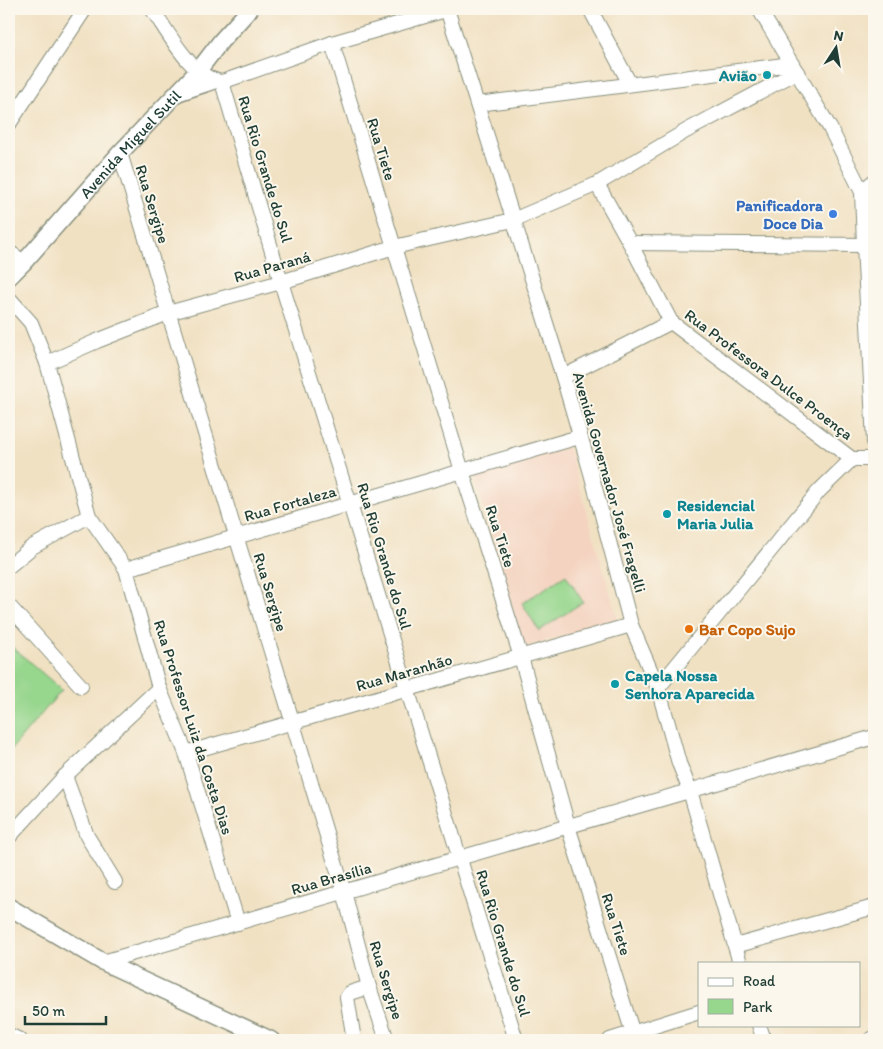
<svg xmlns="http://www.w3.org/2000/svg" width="883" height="1049" font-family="Itim,sans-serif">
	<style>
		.built { fill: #f4d3c0 }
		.green { fill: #96d68d; stroke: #5a8a60 }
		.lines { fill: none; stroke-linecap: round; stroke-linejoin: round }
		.minor-casing { stroke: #888f7c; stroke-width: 16 }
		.major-casing { stroke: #888f7c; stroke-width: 19 }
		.minor { stroke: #fff; stroke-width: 14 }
		.major { stroke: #fff; stroke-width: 16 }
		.culture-dot { fill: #0f9aa8; stroke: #fbf7ec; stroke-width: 2 }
		.shop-dot { fill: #3f7fe0; stroke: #fbf7ec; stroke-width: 2 }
		.food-dot { fill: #e8710a; stroke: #fbf7ec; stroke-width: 2 }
		.labels { text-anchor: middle; stroke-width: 4; stroke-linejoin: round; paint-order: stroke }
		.culture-label { font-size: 16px; font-weight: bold; fill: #0d838f; stroke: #fbf7ec; text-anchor: start }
		.street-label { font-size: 16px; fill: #1f3d34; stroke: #fbf7ec }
		.shop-label { font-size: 16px; font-weight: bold; fill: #366cbe; stroke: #fbf7ec; text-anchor: end }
		.food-label { font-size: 16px; font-weight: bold; fill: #c56008; stroke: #fbf7ec; text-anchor: start }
	</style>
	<rect width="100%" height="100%" fill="#fbf7ec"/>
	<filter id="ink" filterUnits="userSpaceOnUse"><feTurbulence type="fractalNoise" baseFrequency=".02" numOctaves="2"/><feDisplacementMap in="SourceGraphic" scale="10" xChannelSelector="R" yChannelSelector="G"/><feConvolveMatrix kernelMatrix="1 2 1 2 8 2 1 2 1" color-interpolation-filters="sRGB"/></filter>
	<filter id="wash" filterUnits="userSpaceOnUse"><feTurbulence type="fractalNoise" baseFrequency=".0096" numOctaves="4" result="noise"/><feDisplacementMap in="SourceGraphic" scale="20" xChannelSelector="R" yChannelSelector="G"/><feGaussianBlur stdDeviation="1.12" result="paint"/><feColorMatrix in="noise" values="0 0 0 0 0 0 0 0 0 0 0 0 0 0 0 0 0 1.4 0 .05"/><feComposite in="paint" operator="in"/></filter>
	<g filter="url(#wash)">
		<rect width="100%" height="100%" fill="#f1e1c3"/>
		<polygon class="built" points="568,447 618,620 524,647 474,474"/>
		<g class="green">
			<polygon points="566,575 583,602 539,631 522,603"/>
			<polygon points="9,644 62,690 9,752"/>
		</g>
	</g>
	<g filter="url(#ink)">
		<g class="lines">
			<defs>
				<g id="minor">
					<path d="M 152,9 C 168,32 192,79 222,82 L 332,43 L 449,9"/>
					<polyline points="447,9 563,377 591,473 631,625 658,688 679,763 690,791 740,963"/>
					<polyline points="590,9 630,84"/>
					<polyline points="759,9 830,128 862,192 864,245 874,442"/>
					<polyline points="332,43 462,471 521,657 568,826 635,1040"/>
					<polyline points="222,82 281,282 516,1040"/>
					<polyline points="478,104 792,64"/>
					<polyline points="9,124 85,9"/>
					<polyline points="120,153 344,892 369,987 387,1040"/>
					<polyline points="597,184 630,243 671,322 852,459"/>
					<polyline points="862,192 874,181"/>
					<polyline points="630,243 864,245"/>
					<polyline points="9,252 24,262"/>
					<polyline points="9,298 31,323 47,363 89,516 126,569 159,688 186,753 238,923"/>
					<polyline points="47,363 97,341 168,313 281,282 394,247 513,220 597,184 686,131 797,72"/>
					<polyline points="563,377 671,322"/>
					<polyline points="9,566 32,547 89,516"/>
					<polyline points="126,569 579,437"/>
					<polyline points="9,606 81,686"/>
					<polyline points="658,688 819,491 852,459 874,459"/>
					<polyline points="186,753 631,625"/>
					<polyline points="65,776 87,836 115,882"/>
					<polyline points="9,837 65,776 159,688"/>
					<polyline points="735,946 874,907"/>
					<polyline points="103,962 874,737"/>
					<polyline points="759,1025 764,1040"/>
					<polyline points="9,1035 20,1040"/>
					<polyline points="354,1040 347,997 350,993 369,987"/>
					<polyline points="610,1040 699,1012"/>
					<polyline points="870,1040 874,1038"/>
				</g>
				<g id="major">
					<polyline points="180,92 213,81"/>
					<path id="s1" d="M 9,277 L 24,262 L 120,153 L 198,71 L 221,41 L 250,9"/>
					<polyline points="9,907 103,962 271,1040"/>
				</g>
			</defs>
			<use href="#minor" class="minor-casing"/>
			<use href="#major" class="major-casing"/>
			<use href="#minor" class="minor"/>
			<use href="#major" class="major"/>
		</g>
	</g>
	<g class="culture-dot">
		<circle cx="767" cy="75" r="5"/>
		<circle cx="667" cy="514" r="5"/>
		<circle cx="615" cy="684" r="5"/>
	</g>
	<circle class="shop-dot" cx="833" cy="214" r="5"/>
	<circle class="food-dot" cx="689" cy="629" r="5"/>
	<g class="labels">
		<g class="culture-label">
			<text x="757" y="81" text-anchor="end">Avião</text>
			<text x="677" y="511">Residencial<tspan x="677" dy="18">Maria Julia</tspan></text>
			<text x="625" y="681">Capela Nossa<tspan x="625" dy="18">Senhora Aparecida</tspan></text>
		</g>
		<g class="street-label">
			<text dy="6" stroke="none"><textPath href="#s1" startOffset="180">Avenida Miguel Sutil</textPath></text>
			<text transform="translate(382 149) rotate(73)" y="6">Rua Tiete</text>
			<text transform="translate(266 169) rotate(73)" y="6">Rua Rio Grande do Sul</text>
			<text transform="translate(153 204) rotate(73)" y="6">Rua Sergipe</text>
			<text transform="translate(272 266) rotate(-16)" y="6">Rua Paraná</text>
			<text transform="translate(769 374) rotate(37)" y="6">Rua Professora Dulce Proença</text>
			<text transform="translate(610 482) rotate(74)" y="6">Avenida Governador José Fragelli</text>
			<text transform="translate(290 503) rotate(-16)" y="6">Rua Fortaleza</text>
			<text transform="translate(501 536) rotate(72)" y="6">Rua Tiete</text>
			<text transform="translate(385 556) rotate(73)" y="6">Rua Rio Grande do Sul</text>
			<text transform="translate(271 592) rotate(73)" y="6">Rua Sergipe</text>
			<text transform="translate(404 672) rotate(-16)" y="6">Rua Maranhão</text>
			<text transform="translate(194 727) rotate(72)" y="6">Rua Professor Luiz da Costa Dias</text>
			<text transform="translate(331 878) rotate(-16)" y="6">Rua Brasília</text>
			<text transform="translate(617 924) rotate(72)" y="6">Rua Tiete</text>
			<text transform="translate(504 943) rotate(73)" y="6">Rua Rio Grande do Sul</text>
			<text transform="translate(387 980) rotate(73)" y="6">Rua Sergipe</text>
		</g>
		<g class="shop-label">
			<text x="823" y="211">Panificadora<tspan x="823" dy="18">Doce Dia</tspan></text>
		</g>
		<g class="food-label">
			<text x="699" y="635">Bar Copo Sujo</text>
		</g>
	</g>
	<rect width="883" height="1049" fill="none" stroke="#fbf7ec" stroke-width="30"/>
	<rect x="698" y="962" width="162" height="65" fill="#fbf7ec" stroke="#a3ada2"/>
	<rect x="708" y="978" width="25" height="8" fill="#ffffff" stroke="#a3ada2"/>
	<text x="743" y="986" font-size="15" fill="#1f3d34">Road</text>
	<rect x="708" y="999" width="25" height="15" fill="#96d68d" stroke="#a3ada2"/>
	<text x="743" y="1012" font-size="15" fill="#1f3d34">Park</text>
	<g transform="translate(836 48) rotate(12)" stroke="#fbf7ec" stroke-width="4" paint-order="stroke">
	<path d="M0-4L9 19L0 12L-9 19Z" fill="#1f3d34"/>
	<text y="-8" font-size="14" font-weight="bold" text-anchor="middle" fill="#1f3d34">N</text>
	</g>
	<path d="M25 1016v8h81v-8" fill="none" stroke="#1f3d34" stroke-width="2.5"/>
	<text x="32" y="1016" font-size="15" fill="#1f3d34" stroke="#fbf7ec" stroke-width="4" paint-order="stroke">50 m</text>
</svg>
